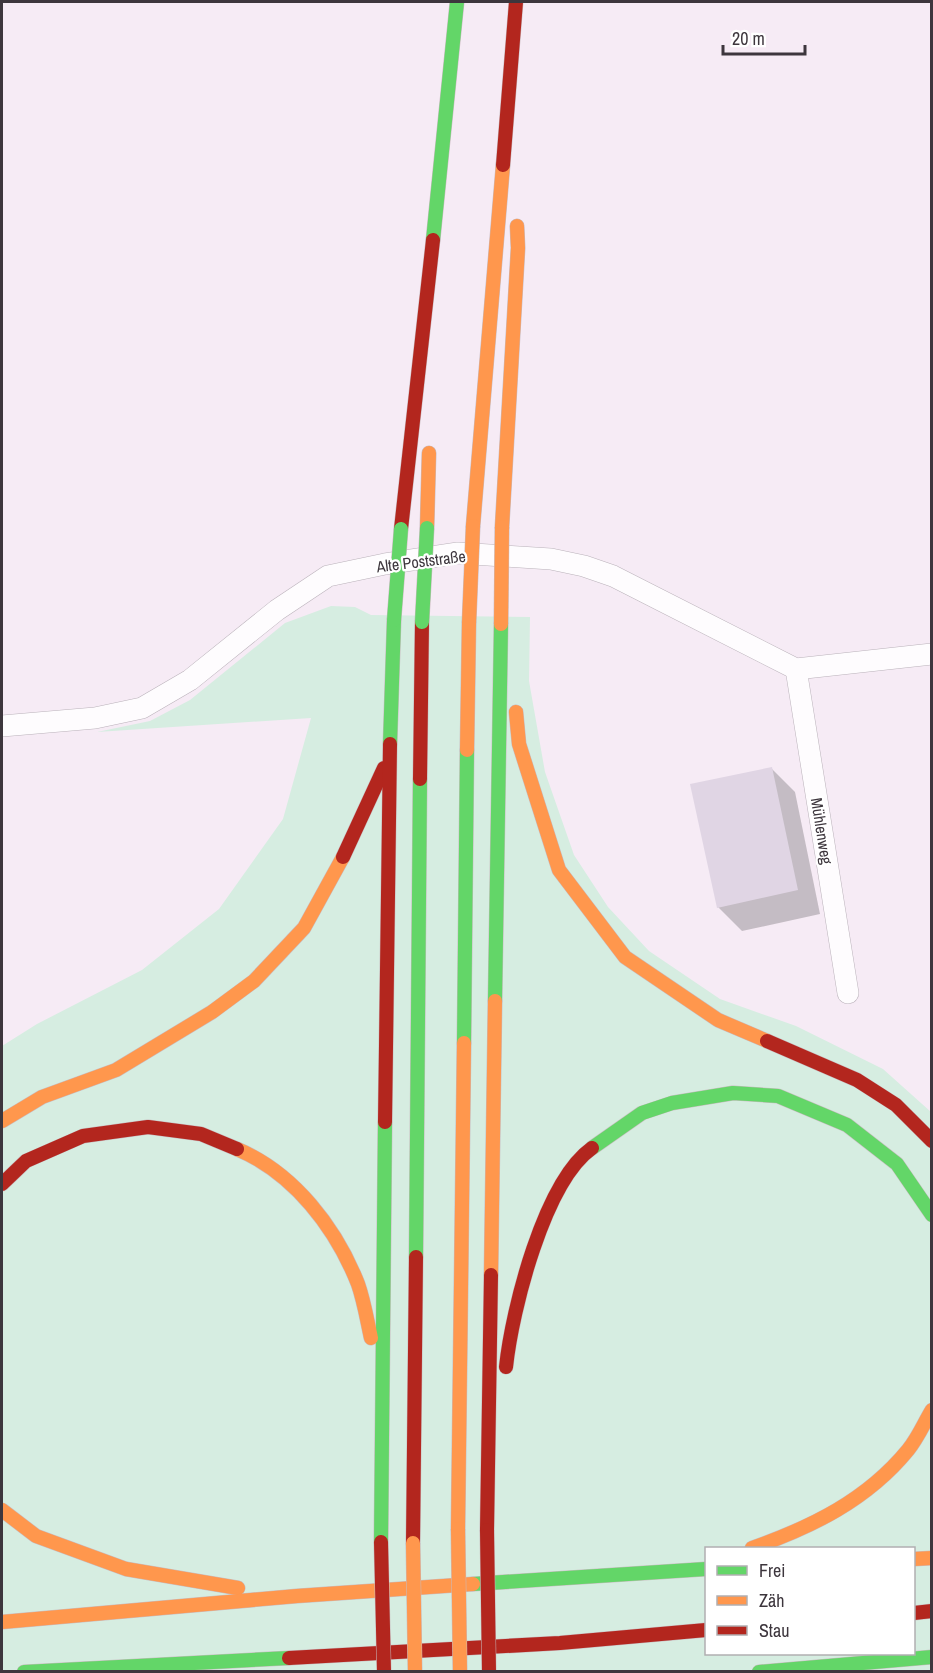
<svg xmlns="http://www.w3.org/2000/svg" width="933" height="1673" font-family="'Archivo Narrow',sans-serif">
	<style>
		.green { fill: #d6ede1; fill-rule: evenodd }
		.shadow { fill: #0003 }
		.building { fill: #e0d5e4 }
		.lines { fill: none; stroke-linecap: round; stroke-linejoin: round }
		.street-casing { stroke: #bab2ba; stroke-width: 22 }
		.fast-casing { stroke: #c9bcc0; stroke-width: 15 }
		.slow-casing { stroke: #c9bcc0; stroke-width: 15 }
		.jam-casing { stroke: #c9bcc0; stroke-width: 15 }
		.street { stroke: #fefcfe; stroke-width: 21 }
		.fast { stroke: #63d668; stroke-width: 14 }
		.slow { stroke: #ff974d; stroke-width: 14 }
		.jam { stroke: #b3261e; stroke-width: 14 }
		.fast-bridge-casing { stroke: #c9bcc0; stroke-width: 15; stroke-linecap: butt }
		.slow-bridge-casing { stroke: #c9bcc0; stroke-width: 15; stroke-linecap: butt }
		.jam-bridge-casing { stroke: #c9bcc0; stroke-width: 15; stroke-linecap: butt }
		.fast-bridge { stroke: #63d668; stroke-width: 14 }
		.slow-bridge { stroke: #ff974d; stroke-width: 14 }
		.jam-bridge { stroke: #b3261e; stroke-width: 14 }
		.labels { text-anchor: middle; stroke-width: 4.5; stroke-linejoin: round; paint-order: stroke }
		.street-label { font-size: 16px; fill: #3d363d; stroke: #fff }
	</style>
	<rect width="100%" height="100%" fill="#f6ebf5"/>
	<path class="green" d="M 331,606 L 355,607 L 371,615 L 530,617 L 529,681 L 545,772 L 574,855 L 608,907 L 649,951 L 720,999 L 796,1026 L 883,1069 L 931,1112 L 931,1671 L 2,1672 L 2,1046 L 37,1024 L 142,970 L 219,909 L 283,819 L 311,718 L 97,732 L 150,721 L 190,700 L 285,623 ZM 706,1548 L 914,1548 L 914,1654 L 706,1654 Z"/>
	<polygon class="shadow" points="771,768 795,792 820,914 742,931 718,907"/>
	<polygon class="building" points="772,767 798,890 717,908 690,784"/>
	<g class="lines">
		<defs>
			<g id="street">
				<polyline points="796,669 848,993"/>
				<polyline points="2,726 95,718 142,708 190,680 277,610 328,576 385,564 458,553 551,559 584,566 613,576 796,669 932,654"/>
			</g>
			<g id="fast">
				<polyline points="433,240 457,2"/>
				<polyline points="390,744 394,620"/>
				<polyline points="495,1001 501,624"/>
				<polyline points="464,1043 467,750"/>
				<polyline points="592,1148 642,1113 672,1103 733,1093 778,1096 847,1125 897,1164 932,1215"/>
				<polyline points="416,1257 420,779"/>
				<polyline points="381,1542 385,1122"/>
				<polyline points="473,1584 706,1569"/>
				<polyline points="24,1672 289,1658"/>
				<polyline points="759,1672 932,1657"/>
			</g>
			<g id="slow">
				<polyline points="473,526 503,165"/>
				<polyline points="502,527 518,248 517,226"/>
				<polyline points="427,528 429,453"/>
				<polyline points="516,712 519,744 559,870 625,957 718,1020 767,1041"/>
				<polyline points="467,750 469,623"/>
				<polyline points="2,1121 42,1097 116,1070 212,1012 254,981 304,928 343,857"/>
				<path d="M 237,1149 C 294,1173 336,1228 358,1284 C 364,1301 367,1320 371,1338"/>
				<polyline points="491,1275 495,1001"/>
				<polyline points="2,1510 36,1536 126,1569 238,1588"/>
				<polyline points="458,1529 464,1043"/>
				<path d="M 752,1548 C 812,1527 867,1500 908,1450 C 918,1438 924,1423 932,1410"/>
				<polyline points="914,1559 932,1558"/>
				<polyline points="2,1622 297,1596 473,1584"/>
			</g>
			<g id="jam">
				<polyline points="503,165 516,2"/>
				<polyline points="401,529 433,240"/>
				<polyline points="420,779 422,622"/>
				<polyline points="343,857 384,768"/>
				<polyline points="767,1041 857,1080 896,1105 932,1141"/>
				<polyline points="385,1122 390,744"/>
				<polyline points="2,1184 26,1161 83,1136 148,1127 201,1134 237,1149"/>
				<path d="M 506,1367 C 512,1310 544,1182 592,1148"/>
				<polyline points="487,1530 491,1275"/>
				<polyline points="413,1543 416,1257"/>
				<polyline points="914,1613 932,1611"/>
				<polyline points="289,1658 560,1643 706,1630"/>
			</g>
		</defs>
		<use href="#street" class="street-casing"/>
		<use href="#fast" class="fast-casing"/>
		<use href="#slow" class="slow-casing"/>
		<use href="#jam" class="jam-casing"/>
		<use href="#street" class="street"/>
		<use href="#fast" class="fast"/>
		<use href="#slow" class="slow"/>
		<use href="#jam" class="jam"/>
		<defs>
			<g id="fast-bridge">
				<polyline points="394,620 401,529"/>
				<polyline points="422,622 427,528"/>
			</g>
			<g id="slow-bridge">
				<polyline points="469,623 473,526"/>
				<polyline points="501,624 502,527"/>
				<polyline points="458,1529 460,1672"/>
				<polyline points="413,1543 415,1672"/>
			</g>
			<g id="jam-bridge">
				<polyline points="487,1530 489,1672"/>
				<polyline points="381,1542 384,1672"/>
			</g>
		</defs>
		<use href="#fast-bridge" class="fast-bridge-casing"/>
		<use href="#slow-bridge" class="slow-bridge-casing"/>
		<use href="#jam-bridge" class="jam-bridge-casing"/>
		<use href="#fast-bridge" class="fast-bridge"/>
		<use href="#slow-bridge" class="slow-bridge"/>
		<use href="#jam-bridge" class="jam-bridge"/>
	</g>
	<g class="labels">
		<g class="street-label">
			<text transform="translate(421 561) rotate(-7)" y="6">Alte Poststraße</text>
			<text transform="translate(822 831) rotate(81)" y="6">Mühlenweg</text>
		</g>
	</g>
	<rect width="933" height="1673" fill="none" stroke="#3d363d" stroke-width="6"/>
	<rect x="705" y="1547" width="210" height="108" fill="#ffffff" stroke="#b1afb1" stroke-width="1.5"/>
	<rect x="717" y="1566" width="30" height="9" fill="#63d668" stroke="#b1afb1" stroke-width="1.5"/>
	<text x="759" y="1577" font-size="18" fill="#3d363d">Frei</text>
	<rect x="717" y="1596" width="30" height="9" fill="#ff974d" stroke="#b1afb1" stroke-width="1.5"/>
	<text x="759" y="1607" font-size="18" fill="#3d363d">Zäh</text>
	<rect x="717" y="1626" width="30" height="9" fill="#b3261e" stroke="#b1afb1" stroke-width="1.5"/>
	<text x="759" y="1637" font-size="18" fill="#3d363d">Stau</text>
	<path d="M723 45v9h82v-9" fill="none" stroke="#3d363d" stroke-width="3"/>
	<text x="732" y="45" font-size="18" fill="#3d363d" stroke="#ffffff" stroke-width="4.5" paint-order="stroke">20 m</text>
</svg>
